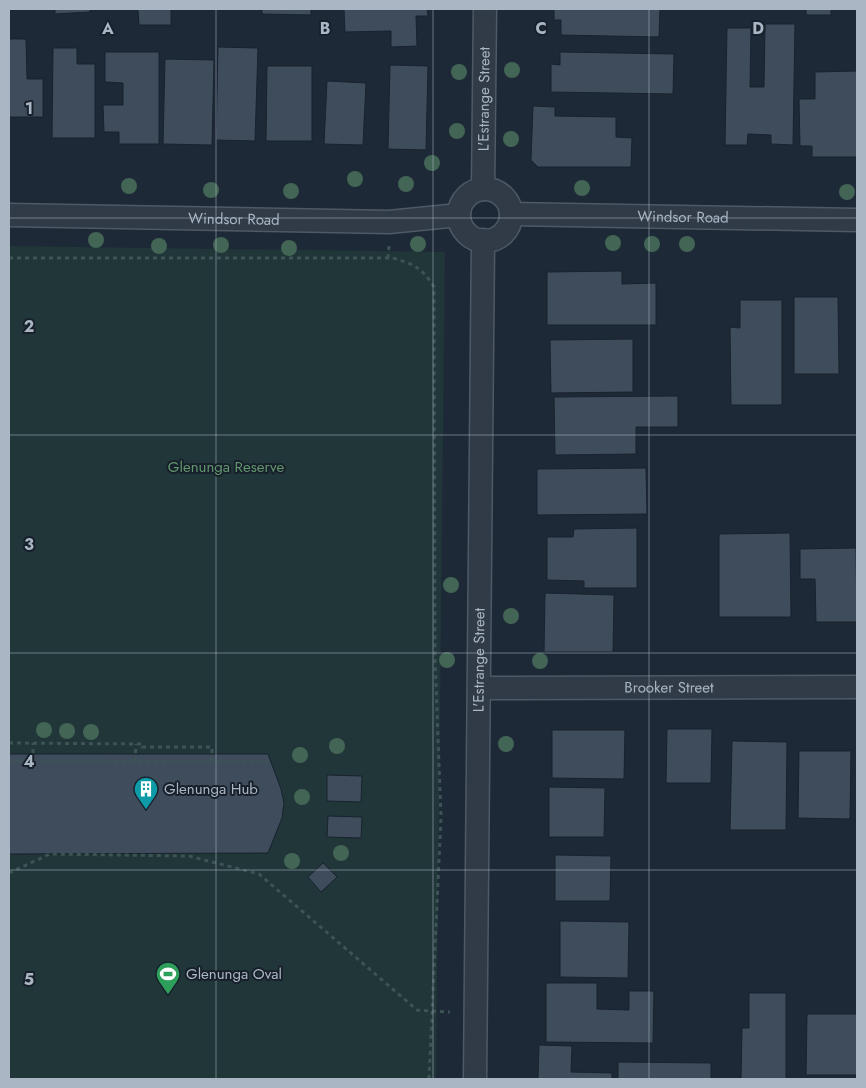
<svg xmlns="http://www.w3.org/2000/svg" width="866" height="1088" font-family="Jost,sans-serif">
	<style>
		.green { fill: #203638 }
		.building { fill: #3f4c5c; stroke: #19222e }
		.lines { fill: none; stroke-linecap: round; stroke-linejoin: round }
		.minor-casing { stroke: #4f5966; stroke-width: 25 }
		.path { stroke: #3d5355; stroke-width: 3; stroke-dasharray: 4 4; stroke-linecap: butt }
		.minor { stroke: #313b47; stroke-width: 22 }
		.tree { fill: #436555 }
		.grid { fill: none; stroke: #abb6c5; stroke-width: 1; stroke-opacity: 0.55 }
		.labels { text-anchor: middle; stroke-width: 4; stroke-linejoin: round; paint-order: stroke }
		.street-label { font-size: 15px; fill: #abb6c5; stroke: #17202b }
		.park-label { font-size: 15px; fill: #62966d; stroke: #17202b }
		.poi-label { font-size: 15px; fill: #abb6c5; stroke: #17202b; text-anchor: start }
		.grid-label { font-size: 16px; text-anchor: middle; font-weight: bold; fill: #abb6c5; stroke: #17202b; stroke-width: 4; stroke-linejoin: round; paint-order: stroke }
	</style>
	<rect width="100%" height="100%" fill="#1e2937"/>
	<polygon class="green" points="9,246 445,252 436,1079 9,1079"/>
	<g class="building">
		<polygon points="55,9 90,9 90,12 55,14"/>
		<polygon points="138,9 171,9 171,25 139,25"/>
		<polygon points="262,9 311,9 311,15 262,14"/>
		<polygon points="344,9 427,9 428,16 416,16 417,46 391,47 391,31 345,32"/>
		<polygon points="554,9 660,9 659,37 561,35 561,20 554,20"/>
		<rect x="806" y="9" width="25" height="6"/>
		<polygon points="765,24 795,24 793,145 771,144 771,135 748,134 747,145 725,145 727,28 751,28 750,87 764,87"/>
		<polygon points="9,39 26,39 27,79 43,79 43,117 9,117"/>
		<polygon points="218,47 258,48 255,141 216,140"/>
		<polygon points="53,48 77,48 77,64 95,64 95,138 52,138"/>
		<polygon points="105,52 159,52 159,144 119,144 119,132 104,132 103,105 123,105 123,83 105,82"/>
		<polygon points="560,52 674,54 673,94 551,92 551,64 560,65"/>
		<polygon points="165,59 214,60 212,145 163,144"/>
		<polygon points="390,65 428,66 426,150 388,149"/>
		<polygon points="267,66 312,66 312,141 266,141"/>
		<polygon points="857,71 857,157 812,157 812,146 800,146 799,99 815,99 815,72"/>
		<polygon points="327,81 366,83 363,145 324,144"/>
		<polygon points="533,106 555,107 555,116 616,117 616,137 632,138 631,167 538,167 531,160"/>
		<polygon points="622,271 622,284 656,283 656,325 547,325 547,272"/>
		<polygon points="794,297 838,297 839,374 794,374"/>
		<polygon points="740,300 782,300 782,405 731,405 730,327 740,328"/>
		<polygon points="633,339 633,392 551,393 550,340"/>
		<polygon points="678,396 678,427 636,427 636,454 555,455 554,397"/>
		<polygon points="646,468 647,514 537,515 537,469"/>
		<polygon points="637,528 637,588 584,588 584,581 547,580 547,537 573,537 574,529"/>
		<polygon points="790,533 791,617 719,617 719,534"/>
		<polygon points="856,548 857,622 816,622 815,579 800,579 800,549"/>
		<polygon points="545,593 614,595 613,652 544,652"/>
		<polygon points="667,729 712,729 711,783 666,783"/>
		<polygon points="552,730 625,730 624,779 552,778"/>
		<polygon points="732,741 787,742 786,830 730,830"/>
		<polygon points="799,751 851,751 850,819 798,818"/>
		<polygon points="9,754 268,754 281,789 284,803 282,818 268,853 9,854"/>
		<polygon points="327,775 362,776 361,802 327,801"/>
		<polygon points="549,787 605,788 604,837 549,837"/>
		<polygon points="328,816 362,817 361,838 327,837"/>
		<polygon points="555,855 611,856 610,901 555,901"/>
		<polygon points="323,863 337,877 321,892 308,877"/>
		<polygon points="560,921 629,922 628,978 560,977"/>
		<polygon points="546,983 597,983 597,1009 629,1010 629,991 654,991 653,1043 546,1042"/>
		<polygon points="749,993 786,993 786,1079 741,1079 742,1028 749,1028"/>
		<polygon points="807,1014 857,1014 857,1075 806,1075"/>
		<polygon points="539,1045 572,1046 571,1072 612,1073 612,1079 538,1079"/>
		<polygon points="618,1062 711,1063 711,1079 618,1079"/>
	</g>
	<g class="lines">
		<defs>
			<g id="minor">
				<path id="s1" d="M 483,189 L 485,9"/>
				<circle cx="485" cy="215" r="26"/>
				<path id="s2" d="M 511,214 L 857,220"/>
				<path id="s3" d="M 9,215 L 389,222 L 459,215"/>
				<path id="s4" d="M 480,688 L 857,687"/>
				<path id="s5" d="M 475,1079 L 483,240"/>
			</g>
		</defs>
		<use href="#minor" class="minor-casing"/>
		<g class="path">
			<path d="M 9,258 L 393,258 C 414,264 422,268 434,287 L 435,658 L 441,817 L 429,1079"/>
			<polyline points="388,258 389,246"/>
			<polyline points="9,743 142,744 142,747 212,747 212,762"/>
			<polyline points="9,761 271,762"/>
			<polyline points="33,761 33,743"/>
			<polyline points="135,761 136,744"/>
			<polyline points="9,873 50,854 189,856 259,874 417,1010 450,1012"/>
		</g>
		<use href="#minor" class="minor"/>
	</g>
	<g class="tree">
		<circle cx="512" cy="70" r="8"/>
		<circle cx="459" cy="72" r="8"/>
		<circle cx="457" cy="131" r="8"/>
		<circle cx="511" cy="139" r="8"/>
		<circle cx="432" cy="163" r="8"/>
		<circle cx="355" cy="179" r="8"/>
		<circle cx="406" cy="184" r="8"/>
		<circle cx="129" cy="186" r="8"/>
		<circle cx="582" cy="188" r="8"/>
		<circle cx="211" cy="190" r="8"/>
		<circle cx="291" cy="191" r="8"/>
		<circle cx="847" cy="192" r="8"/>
		<circle cx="96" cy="240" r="8"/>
		<circle cx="613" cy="243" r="8"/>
		<circle cx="418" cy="244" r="8"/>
		<circle cx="652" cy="244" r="8"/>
		<circle cx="687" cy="244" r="8"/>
		<circle cx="221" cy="245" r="8"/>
		<circle cx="159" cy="246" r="8"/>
		<circle cx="289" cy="248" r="8"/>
		<circle cx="451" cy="585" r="8"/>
		<circle cx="511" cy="616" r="8"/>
		<circle cx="447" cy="660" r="8"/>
		<circle cx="540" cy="661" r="8"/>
		<circle cx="44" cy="730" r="8"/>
		<circle cx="67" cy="731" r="8"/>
		<circle cx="91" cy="732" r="8"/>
		<circle cx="506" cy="744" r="8"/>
		<circle cx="337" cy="746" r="8"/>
		<circle cx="300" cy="755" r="8"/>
		<circle cx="302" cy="797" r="8"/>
		<circle cx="341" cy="853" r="8"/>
		<circle cx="292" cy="861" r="8"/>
	</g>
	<path class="grid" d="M 216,9 L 216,1079M 433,9 L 433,1079M 649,9 L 649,1079M 9,218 L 857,218M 9,435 L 857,435M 9,653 L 857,653M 9,870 L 857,870"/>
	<defs>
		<symbol id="building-pin" viewBox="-11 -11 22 30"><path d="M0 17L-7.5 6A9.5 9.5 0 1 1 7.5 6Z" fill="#0f9aa8" stroke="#17202b"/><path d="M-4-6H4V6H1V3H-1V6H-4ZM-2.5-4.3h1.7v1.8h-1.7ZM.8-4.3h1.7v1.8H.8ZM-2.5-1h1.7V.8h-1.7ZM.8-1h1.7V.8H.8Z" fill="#fff"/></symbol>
		<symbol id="stadium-pin" viewBox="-11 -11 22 30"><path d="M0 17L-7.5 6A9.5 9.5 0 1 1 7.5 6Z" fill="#2e9e5b" stroke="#17202b"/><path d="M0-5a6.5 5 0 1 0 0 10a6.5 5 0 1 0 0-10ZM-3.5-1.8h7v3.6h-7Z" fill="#fff"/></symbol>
	</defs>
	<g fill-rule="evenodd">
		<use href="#building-pin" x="132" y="775" width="28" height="38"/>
		<use href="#stadium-pin" x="154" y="960" width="28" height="38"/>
	</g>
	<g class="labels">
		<g class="street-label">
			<text dy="5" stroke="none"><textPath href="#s1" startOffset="90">L'Estrange Street</textPath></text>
			<text dy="5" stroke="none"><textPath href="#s2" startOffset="172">Windsor Road</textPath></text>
			<text dy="5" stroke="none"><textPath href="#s3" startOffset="225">Windsor Road</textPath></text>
			<text dy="5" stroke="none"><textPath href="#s5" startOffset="419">L'Estrange Street</textPath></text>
			<text dy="5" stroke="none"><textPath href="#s4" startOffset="189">Brooker Street</textPath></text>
		</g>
		<g class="park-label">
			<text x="226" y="472">Glenunga Reserve</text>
		</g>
		<g class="poi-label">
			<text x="164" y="794">Glenunga Hub</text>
			<text x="186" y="979">Glenunga Oval</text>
		</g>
	</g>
	<g class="grid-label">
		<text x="108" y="34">A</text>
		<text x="325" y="34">B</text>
		<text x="541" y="34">C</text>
		<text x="758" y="34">D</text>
		<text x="29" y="114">1</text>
		<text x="29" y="332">2</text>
		<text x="29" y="550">3</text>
		<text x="29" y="767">4</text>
		<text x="29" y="985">5</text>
	</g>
	<rect width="866" height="1088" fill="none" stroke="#abb6c5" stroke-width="20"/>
</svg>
